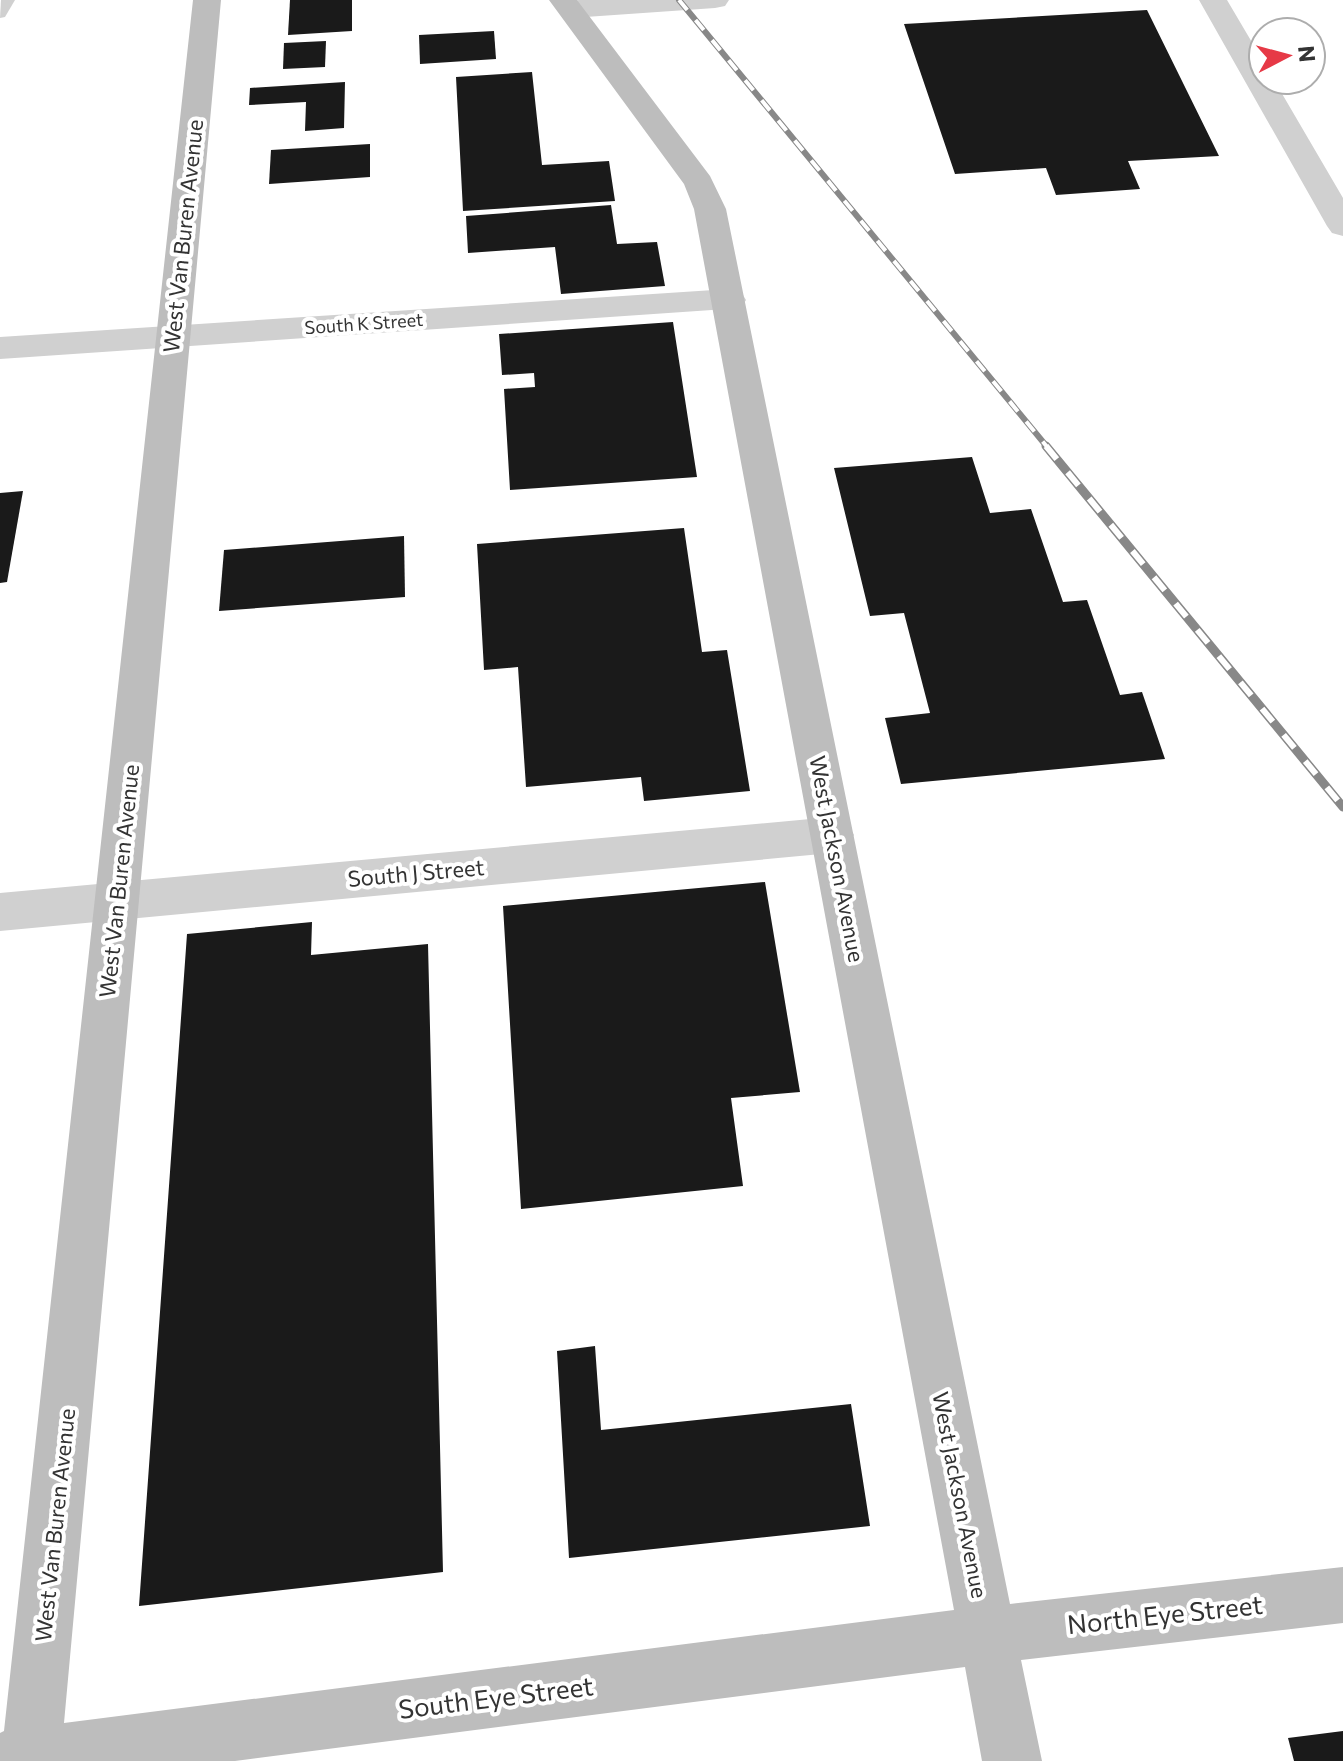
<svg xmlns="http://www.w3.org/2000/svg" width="1343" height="1761" font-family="Commissioner,sans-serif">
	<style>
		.building { fill: #1a1a1a }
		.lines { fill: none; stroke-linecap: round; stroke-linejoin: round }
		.lane { fill: #d0d0d0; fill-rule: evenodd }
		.street { fill: #d0d0d0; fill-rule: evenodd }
		.secondary { fill: #bdbdbd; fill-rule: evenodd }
		.rail-far1-casing { stroke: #888; stroke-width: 6 }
		.rail-casing { stroke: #888; stroke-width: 9 }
		.rail-far1 { stroke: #fff; stroke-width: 4; stroke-dasharray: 13; stroke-linecap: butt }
		.rail { stroke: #fff; stroke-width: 6; stroke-dasharray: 17; stroke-linecap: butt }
		.labels { text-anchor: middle; stroke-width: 8; stroke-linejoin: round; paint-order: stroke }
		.far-street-label { font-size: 18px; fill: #333; stroke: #fff }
		.street-label { font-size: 22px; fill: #333; stroke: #fff }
		.near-street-label { font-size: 26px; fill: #333; stroke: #fff }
	</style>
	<rect width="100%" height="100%" fill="#fff"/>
	<g class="building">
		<polygon points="290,0 352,0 352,31 288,35"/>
		<polygon points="1147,10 1219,156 1128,161 1140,189 1056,195 1046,168 955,174 904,24"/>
		<polygon points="494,31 496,59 420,64 419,35"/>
		<polygon points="326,41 325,67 283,69 284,43"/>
		<polygon points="532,72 542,165 609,161 615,201 463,211 456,77"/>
		<polygon points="345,82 344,128 305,131 306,102 249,105 250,88"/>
		<polygon points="370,144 370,177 269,184 271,150"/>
		<polygon points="611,205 617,244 657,242 665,286 561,294 555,247 468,253 466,216"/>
		<polygon points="673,322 697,477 510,490 504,389 535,387 534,373 502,375 499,334"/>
		<polygon points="972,457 990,513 1031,509 1063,602 1087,600 1120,695 1142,692 1165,759 901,784 885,718 930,713 904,613 870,616 834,468"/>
		<polygon points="23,491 7,582 0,583 0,493"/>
		<polygon points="684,528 702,652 727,650 750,791 644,801 641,777 526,787 518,667 484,670 477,544"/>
		<polygon points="404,536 405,597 219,611 224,550"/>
		<polygon points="765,882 800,1092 731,1098 743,1186 521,1209 503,906"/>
		<polygon points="312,922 311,955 428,944 443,1572 139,1606 187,934"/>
		<polygon points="595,1346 601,1430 851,1404 870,1526 569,1558 557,1351"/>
		<polygon points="1343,1731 1343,1761 1294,1761 1288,1738"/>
	</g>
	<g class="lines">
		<polygon class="lane" points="1,0 15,0 5,17 0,18"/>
		<g class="street">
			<polygon points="579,0 729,0 725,6 715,8 571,18 561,15 557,9 561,3"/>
			<polygon points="1199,0 1227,0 1263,61 1263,80 1274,80 1343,198 1343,236 1332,233 1327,226"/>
			<polygon points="729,289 741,292 746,300 741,308 0,359 0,337"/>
			<polygon points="832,817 847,822 854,835 847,848 832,853 0,931 0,893"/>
		</g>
		<polygon class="secondary" points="193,0 221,0 64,1723 954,1610 694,209 684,184 549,0 577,0 710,176 726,209 1010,1604 1343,1567 1343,1623 1021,1660 1042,1761 982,1761 965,1667 235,1761 0,1761 0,1733 4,1731"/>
		<defs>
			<polyline id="rail-far1" points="679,0 1048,448"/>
			<polyline id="rail" points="1046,446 1343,807"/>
		</defs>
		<use href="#rail-far1" class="rail-far1-casing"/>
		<use href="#rail" class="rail-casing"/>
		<use href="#rail-far1" class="rail-far1"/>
		<use href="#rail" class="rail"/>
	</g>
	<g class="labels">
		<g class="far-street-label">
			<text transform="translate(364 324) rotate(-4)" y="6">South K Street</text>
		</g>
		<g class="street-label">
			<text transform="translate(183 236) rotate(-84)" y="8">West Van Buren Avenue</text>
			<text transform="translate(837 859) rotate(79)" y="8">West Jackson Avenue</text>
			<text transform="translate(416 873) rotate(-5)" y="8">South J Street</text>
			<text transform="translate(119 881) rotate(-84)" y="8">West Van Buren Avenue</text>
			<text transform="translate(960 1495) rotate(79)" y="8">West Jackson Avenue</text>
			<text transform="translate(55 1525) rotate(-84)" y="8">West Van Buren Avenue</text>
		</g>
		<g class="near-street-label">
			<text transform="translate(1165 1615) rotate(-6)" y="9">North Eye Street</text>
			<text transform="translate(496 1698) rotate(-7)" y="9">South Eye Street</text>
		</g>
	</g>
	<g transform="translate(1287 56) rotate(84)"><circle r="38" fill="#ffffff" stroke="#adadad" stroke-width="2"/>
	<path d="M0-6L14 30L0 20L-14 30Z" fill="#e63946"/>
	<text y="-12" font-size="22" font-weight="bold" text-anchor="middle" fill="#333333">N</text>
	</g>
</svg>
